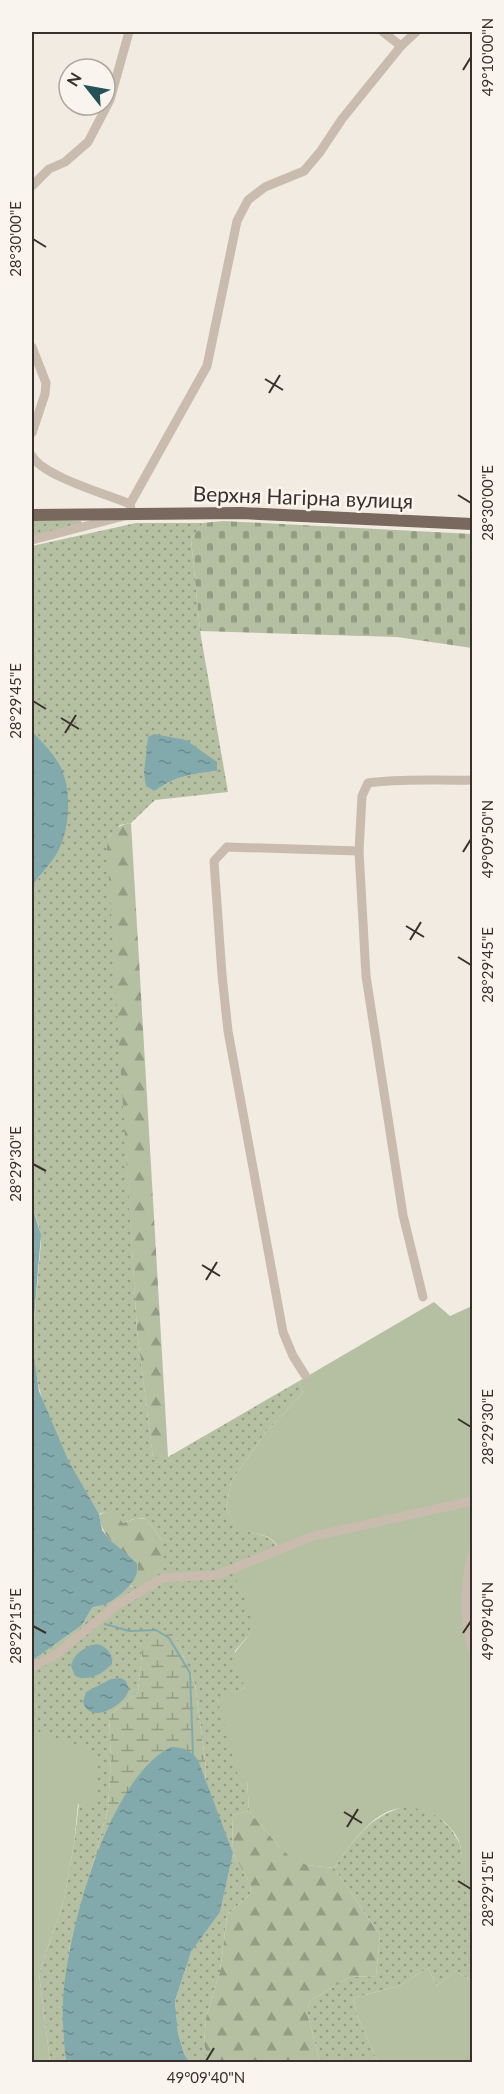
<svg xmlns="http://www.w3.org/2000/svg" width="504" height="2094" font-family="Lato,sans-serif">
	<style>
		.grass { fill: url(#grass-dots); fill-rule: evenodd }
		.forest { fill: url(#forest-firs) }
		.wetland { fill: url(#wetland-marsh) }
		.cemetery { fill: url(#cemetery-stones) }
		.green { fill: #b5c0a2 }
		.water { fill: url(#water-ripples) }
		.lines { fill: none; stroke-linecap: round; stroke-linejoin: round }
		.stream { stroke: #82aaad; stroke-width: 2 }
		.minor { stroke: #c9bbae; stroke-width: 9 }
		.major { stroke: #79685e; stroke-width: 12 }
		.ticks { fill: none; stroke: #39302c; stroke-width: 2 }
		.labels { text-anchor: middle; stroke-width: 5; stroke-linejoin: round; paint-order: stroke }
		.street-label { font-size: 21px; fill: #39302c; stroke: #f9f4ee }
		.neatline { fill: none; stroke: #39302c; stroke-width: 2 }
		.ticks-label { font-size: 15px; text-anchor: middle; fill: #39302c }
	</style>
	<defs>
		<pattern id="grass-dots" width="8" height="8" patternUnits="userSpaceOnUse" patternTransform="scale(1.5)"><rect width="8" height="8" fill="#b5c0a2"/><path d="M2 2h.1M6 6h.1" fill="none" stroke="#949c84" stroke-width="1.8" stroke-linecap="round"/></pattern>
		<pattern id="forest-firs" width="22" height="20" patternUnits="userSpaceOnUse" patternTransform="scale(1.5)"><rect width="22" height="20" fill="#b5c0a2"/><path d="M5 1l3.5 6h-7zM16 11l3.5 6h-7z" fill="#949c84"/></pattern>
		<pattern id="wetland-marsh" width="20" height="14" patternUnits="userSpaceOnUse" patternTransform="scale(1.5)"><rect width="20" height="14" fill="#b5c0a2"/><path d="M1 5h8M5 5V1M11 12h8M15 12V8" fill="none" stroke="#949c84"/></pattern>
		<pattern id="cemetery-stones" width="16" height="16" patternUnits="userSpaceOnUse" patternTransform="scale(1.5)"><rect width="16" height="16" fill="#b5c0a2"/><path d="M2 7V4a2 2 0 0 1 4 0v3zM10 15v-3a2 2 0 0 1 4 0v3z" fill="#949c84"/></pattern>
		<pattern id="water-ripples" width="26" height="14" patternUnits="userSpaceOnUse" patternTransform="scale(1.5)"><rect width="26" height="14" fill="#82aaad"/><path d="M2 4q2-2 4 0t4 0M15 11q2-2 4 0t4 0" fill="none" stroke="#6b8b8d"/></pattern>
	</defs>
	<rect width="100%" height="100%" fill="#f2ebe1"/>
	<g class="grass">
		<polygon points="32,521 81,521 82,524 32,537"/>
		<path d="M 136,523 L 203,523 L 191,539 L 200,631 L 228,792 L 155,800 L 131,823 L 120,825 L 110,835 L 108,842 L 137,1330 L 153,1457 L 168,1457 L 299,1381 L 303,1393 L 265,1433 L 231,1482 L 226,1509 C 229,1514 233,1522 237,1525 C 250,1536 273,1531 278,1550 L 251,1615 L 251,1628 L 249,1635 L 235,1651 L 245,1688 L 217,1699 L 247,1780 L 249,1811 L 232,1815 L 233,1853 L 251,1886 L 250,1894 L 227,1915 L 220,1972 L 206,2018 L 204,2044 L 209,2062 L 190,2062 L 184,2054 L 178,2033 L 175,2001 L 191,1952 L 220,1912 L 233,1853 L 205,1782 L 206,1767 L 195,1684 L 176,1638 L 142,1651 L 138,1692 L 109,1716 L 111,1758 L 108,1809 L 70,1945 L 63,2001 L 63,2027 L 66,2062 L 50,2062 L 39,1973 L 64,1900 L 74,1844 L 79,1803 L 95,1804 L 95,1753 L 32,1731 L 32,1661 L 82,1625 L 92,1608 L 105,1604 L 129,1585 L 132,1587 L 162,1540 L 146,1519 C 138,1516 130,1520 123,1523 C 113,1518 112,1509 99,1514 C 67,1462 35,1405 32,1343 L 41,1242 L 39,1227 L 32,1206 L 32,887 C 38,877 48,868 54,857 C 68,835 72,792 61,767 C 54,753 42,742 32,731 L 32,546 ZM 148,737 L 217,771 C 193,774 175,776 155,791 Z"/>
		<path d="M 404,1807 L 419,1807 L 438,1816 L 451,1829 L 460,1844 L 472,1927 L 472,1981 L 455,1971 L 437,1986 L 428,1968 L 399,1986 L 353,1998 L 358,2018 L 378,2062 L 320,2062 L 308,2016 L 308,2008 L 311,2000 L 350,1977 L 376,1976 L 380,1935 L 334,1868 C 354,1840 369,1816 404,1807 Z"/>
	</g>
	<g class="forest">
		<path d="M 131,823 L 168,1457 L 153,1458 L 137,1330 L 107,849 C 108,832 115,826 131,823 Z"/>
		<path d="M 105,1512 L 114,1514 L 123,1523 L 137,1518 L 146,1519 L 162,1540 L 160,1569 C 151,1577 142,1592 129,1585 C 134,1579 140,1571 137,1563 C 119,1548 102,1539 99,1515 Z"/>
		<polygon points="249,1811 279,1846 307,1865 334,1868 380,1935 376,1976 350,1977 311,2000 308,2008 308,2016 320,2062 209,2062 204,2044 206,2018 220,1972 227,1915 250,1894 251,1886 233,1853 232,1815"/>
	</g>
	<polygon class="wetland" points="156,1630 167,1632 176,1638 195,1684 206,1767 205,1782 233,1853 220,1912 191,1952 187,1965 66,2062 63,2027 63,2001 70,1945 108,1809 111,1758 109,1716 138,1692 142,1651"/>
	<polygon class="cemetery" points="223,521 472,534 472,648 397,637 200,631 191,539 203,523"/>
	<g class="green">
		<path d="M 434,1302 L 450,1316 L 472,1306 L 472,1554 L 467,1586 L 472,1647 L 472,1927 C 469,1907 466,1887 462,1867 C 461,1860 462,1851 460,1844 C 456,1832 444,1819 432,1814 C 385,1791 358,1835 334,1868 L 307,1865 L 291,1858 L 279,1846 L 249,1811 L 247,1780 L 239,1780 L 217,1698 L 245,1688 L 233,1659 C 235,1649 243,1644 248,1636 C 259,1619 238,1586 231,1569 L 278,1549 C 273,1531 250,1536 237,1526 C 233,1522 229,1514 226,1509 L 231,1482 L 265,1433 L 303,1393 L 299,1381 Z"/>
		<polygon points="34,1730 95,1752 96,1804 78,1804 74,1844 64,1900 39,1973 50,2062 32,2062 32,1731"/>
		<polygon points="428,1968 437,1986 455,1971 472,1981 472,2062 378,2062 358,2018 353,1998 399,1986"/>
	</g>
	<g class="water">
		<path d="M 32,731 C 42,742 54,753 61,767 C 72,791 70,831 57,853 C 50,866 39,875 32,887 Z"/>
		<path d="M 154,734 L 186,740 L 217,762 L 217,771 C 193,774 175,776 155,791 L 146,786 L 144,773 L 148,737 Z"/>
		<path d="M 32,1206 L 41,1235 L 32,1343 L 39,1391 L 68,1460 L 99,1514 L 102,1530 L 110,1540 L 137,1563 C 142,1579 119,1597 106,1604 C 101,1606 96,1606 92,1608 L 82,1625 L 32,1661 Z"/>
		<path d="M 97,1644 C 106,1646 113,1654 112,1664 C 102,1674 89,1682 75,1676 L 71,1666 C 73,1654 86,1646 97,1644 Z"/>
		<path d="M 121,1678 L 126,1681 L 129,1689 C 127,1703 91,1727 83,1702 L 86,1692 L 111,1679 Z"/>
		<path d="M 171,1747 C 183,1747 191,1750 198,1760 L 233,1853 L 220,1912 L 191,1952 L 175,2001 L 178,2033 L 184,2054 L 190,2062 L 66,2062 C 64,2043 62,2023 63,2003 C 66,1936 107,1779 171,1747 Z"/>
	</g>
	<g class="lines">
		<polyline class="stream" points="105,1624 129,1631 156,1630 169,1638 190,1673 193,1754"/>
		<g class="minor">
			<polyline points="383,32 401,46"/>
			<polyline points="32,186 49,169 65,162 88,142 110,100 129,32"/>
			<polyline points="32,347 46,383 45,394 32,433"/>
			<path d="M 32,456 C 43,476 106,494 130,504"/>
			<polyline points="32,540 132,514 130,504 207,366 237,221 248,200 265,187 304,171 320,152 342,119 401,46 416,32"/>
			<polyline points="359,851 366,976 403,1215 423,1297"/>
			<path d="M 305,1375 L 293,1356 L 283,1332 L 228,1031 L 222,975 L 214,861 L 227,847 L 359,851 L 362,796 L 368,783 C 403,778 438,781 472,780"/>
			<path d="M 472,1554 C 465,1582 463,1619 472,1647"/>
			<polyline points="32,1667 54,1656 117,1605 163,1578 217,1575 310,1537 472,1501"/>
		</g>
		<polyline class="major" points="32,515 241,513 472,524"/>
	</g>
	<path class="ticks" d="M 463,70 L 471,57M 33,239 L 46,247M 265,379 L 283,390M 269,393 L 280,375M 458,495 L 471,503M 33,701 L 46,709M 61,718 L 79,729M 65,733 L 76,715M 463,852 L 471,839M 406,926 L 424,937M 410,940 L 421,922M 458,957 L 471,965M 33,1164 L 46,1171M 202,1265 L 220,1276M 206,1280 L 217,1262M 458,1419 L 471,1427M 33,1626 L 46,1633M 463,1633 L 471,1621M 344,1812 L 362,1823M 347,1827 L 358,1809M 458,1881 L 471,1889M 206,2061 L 214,2048"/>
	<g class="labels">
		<g class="street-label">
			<text transform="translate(303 498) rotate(2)" y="7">Верхня Нагірна вулиця</text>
		</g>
	</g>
	<rect width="504" height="2094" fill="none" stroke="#f9f4ee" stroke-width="66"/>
	<g transform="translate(87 87) rotate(301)"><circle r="28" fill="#f9f4ee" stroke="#aca6a0" stroke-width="1.5"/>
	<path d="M0-4.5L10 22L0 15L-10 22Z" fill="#245257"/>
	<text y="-9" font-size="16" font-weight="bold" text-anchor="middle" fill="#39302c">N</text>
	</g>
	<rect x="33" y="33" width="438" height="2028" class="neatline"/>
	<g class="ticks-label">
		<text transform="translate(488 57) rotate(-90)" y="5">49°10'00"N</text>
		<text transform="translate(16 239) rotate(-90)" y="5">28°30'00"E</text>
		<text transform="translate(488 503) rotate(-90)" y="5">28°30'00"E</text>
		<text transform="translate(16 701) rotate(-90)" y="5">28°29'45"E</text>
		<text transform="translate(488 839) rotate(-90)" y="5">49°09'50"N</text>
		<text transform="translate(488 965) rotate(-90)" y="5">28°29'45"E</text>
		<text transform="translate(16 1164) rotate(-90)" y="5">28°29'30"E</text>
		<text transform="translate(488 1427) rotate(-90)" y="5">28°29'30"E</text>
		<text transform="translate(488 1621) rotate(-90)" y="5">49°09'40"N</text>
		<text transform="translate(16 1626) rotate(-90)" y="5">28°29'15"E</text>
		<text transform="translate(488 1889) rotate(-90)" y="5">28°29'15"E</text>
		<text x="206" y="2083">49°09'40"N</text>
	</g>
</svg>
